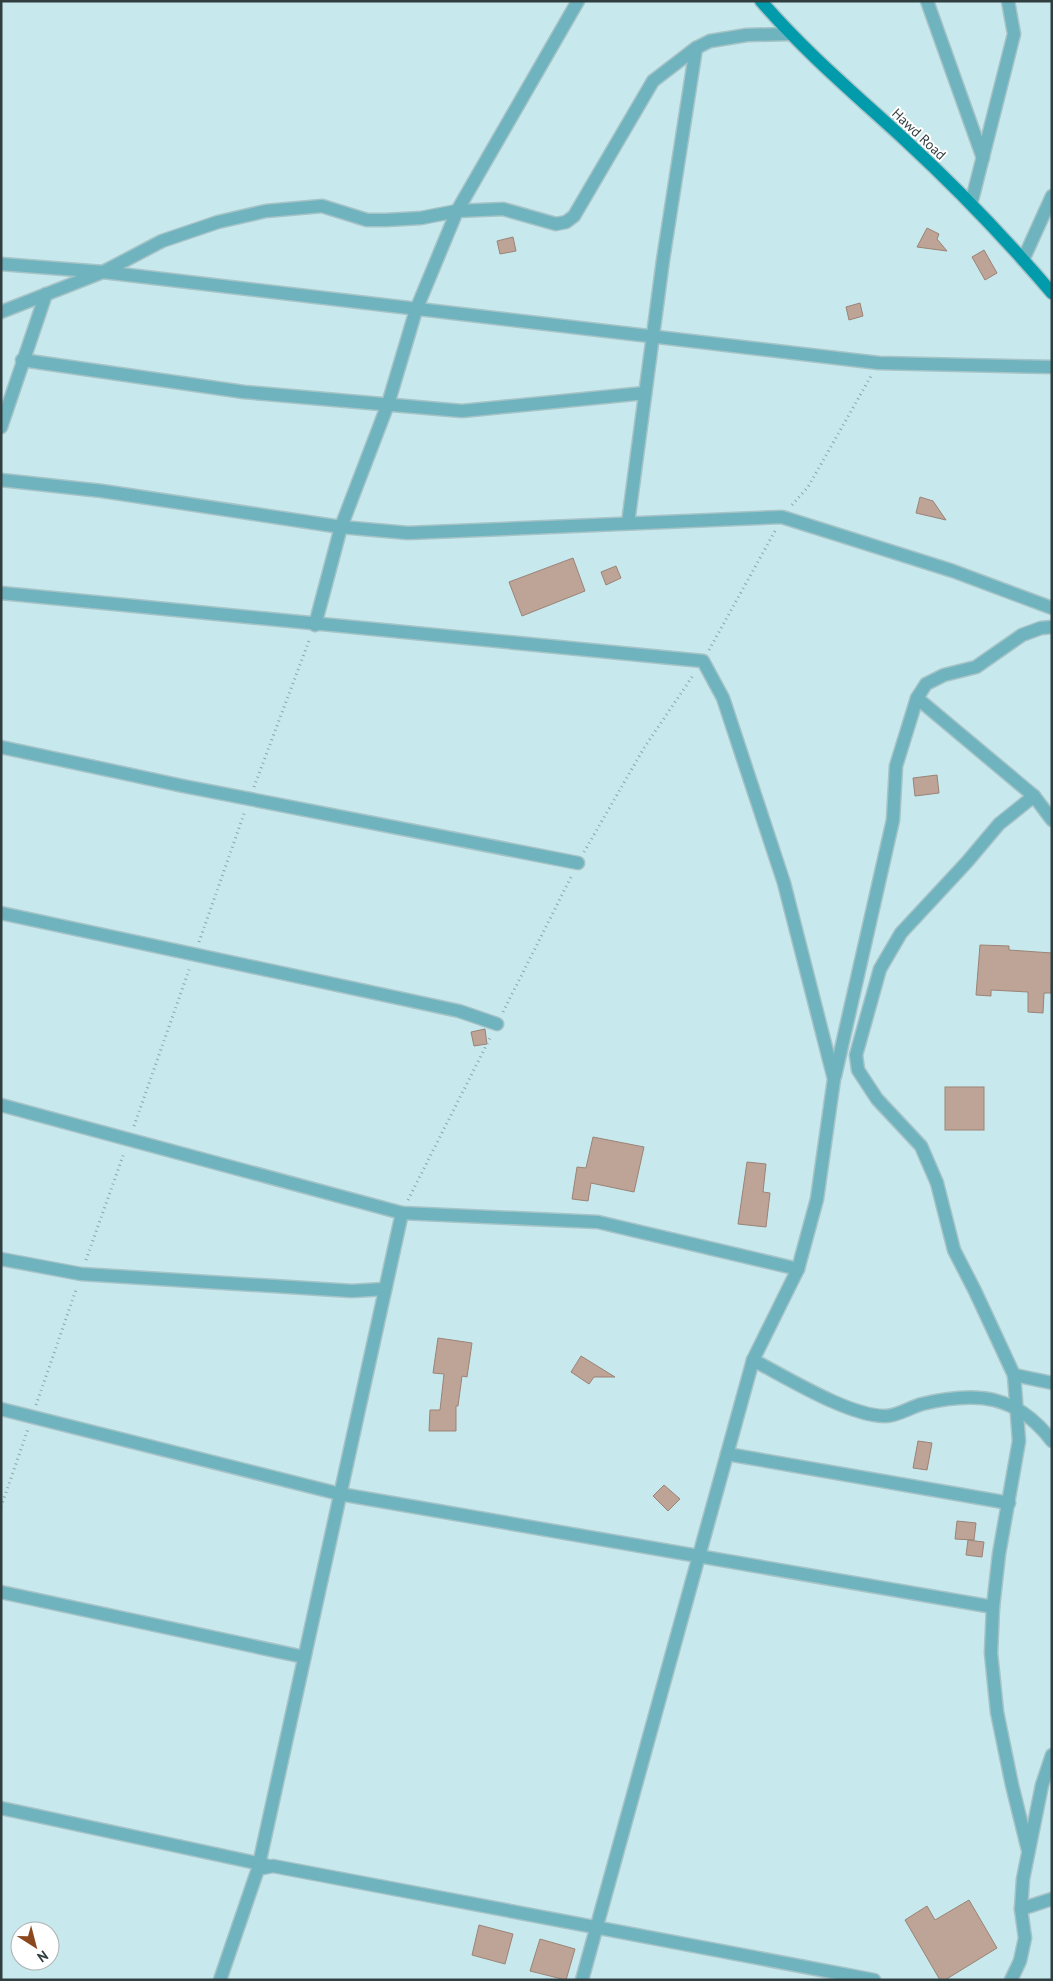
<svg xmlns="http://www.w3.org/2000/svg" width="1053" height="1981" font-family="'PT Sans',sans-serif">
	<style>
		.building { fill: #bda496; stroke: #9b8376 }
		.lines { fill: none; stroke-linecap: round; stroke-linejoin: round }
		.minor-casing { stroke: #a6c3c7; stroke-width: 15 }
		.secondary-casing { stroke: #a6c3c7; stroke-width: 15 }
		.path { stroke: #8ea7ab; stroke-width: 3; stroke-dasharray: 1 4; stroke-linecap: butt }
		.minor { stroke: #6eb3bd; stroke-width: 12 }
		.secondary { stroke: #029bab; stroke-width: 12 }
		.labels { text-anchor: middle; stroke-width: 4; stroke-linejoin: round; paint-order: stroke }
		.street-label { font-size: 14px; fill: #313e40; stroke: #fff }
	</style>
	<rect width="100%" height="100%" fill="#c7e8ed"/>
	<g class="building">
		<polygon points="927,228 939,234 937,239 947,251 917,247"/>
		<polygon points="513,237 516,251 500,254 497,241"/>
		<polygon points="984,250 997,273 985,280 972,257"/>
		<polygon points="860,303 863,316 849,320 846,307"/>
		<polygon points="920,497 933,501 946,520 916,513"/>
		<polygon points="573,558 585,591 522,616 509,582"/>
		<polygon points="616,566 621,578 606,585 601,572"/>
		<polygon points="937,775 939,793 915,796 913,778"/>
		<polygon points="980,945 1009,946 1009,950 1052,953 1051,993 1044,993 1043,1013 1028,1012 1028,992 991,990 991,996 976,995"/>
		<polygon points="485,1029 487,1044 474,1046 471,1032"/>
		<rect x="945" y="1087" width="39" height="43"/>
		<polygon points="593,1137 644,1147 634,1192 591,1183 588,1201 572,1199 577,1167 586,1168"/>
		<polygon points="747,1162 766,1164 763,1192 770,1193 766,1227 738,1224"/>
		<polygon points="438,1338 472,1343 467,1377 462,1376 458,1406 456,1406 456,1431 429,1431 430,1410 440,1410 444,1374 433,1373"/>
		<polygon points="581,1356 615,1377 594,1377 589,1384 571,1372"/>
		<polygon points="918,1441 932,1443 927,1470 913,1468"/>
		<polygon points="664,1485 680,1499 668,1511 653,1496"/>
		<polygon points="957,1521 976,1523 974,1540 955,1539"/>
		<polygon points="968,1540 984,1542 982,1557 966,1555"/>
		<polygon points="969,1900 997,1948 945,1980 940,1980 905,1920 927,1906 935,1920"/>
		<polygon points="479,1925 513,1934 505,1964 472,1955"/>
		<polygon points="540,1939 575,1949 566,1980 530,1971"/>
	</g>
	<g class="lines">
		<defs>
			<g id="minor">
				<polyline points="927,1 983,158"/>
				<polyline points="971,204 1014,34 1008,1"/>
				<polyline points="1023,260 1052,196"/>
				<polyline points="1,264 103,272 879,363 1052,367"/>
				<polyline points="1,312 103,272 162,241 218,222 266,211 322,206 367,220 386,220 421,218 457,211 503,209 556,224 566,222 574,216 653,81 696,48 710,41 747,35 789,34"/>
				<polyline points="22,360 244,392 462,411 645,393"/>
				<polyline points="1,427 46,294"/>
				<polyline points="1,480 102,491 341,527 408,533 782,517 953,571 1052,608"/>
				<polyline points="628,523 663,260 696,48"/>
				<polyline points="1,593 703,661 723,698 784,883 834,1079 817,1199 798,1269 753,1360 582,1980"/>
				<polyline points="315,625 341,527 388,404 416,310 457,211 578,1"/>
				<polyline points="917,698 1034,796 1052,820"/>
				<polyline points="1,747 183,786 578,863"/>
				<polyline points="1,913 459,1011 497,1024"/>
				<polyline points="835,1076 893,820 896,766 917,698 926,684 944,675 976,667 1022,635 1041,628 1052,627"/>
				<polyline points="1,1105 402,1213 598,1222 798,1269"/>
				<polyline points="1,1259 81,1274 352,1291 385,1289"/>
				<path d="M 753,1360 C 786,1377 850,1417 886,1416 C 897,1416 911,1407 922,1404 C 976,1391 1016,1394 1052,1441"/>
				<polyline points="1014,1375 1052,1383"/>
				<polyline points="1,1409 340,1494 993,1607"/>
				<polyline points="727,1454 1009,1503"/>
				<polyline points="1,1592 304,1657"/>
				<polyline points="1,1808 266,1865"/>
				<polyline points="1028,1850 1012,1785 997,1712 991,1653 993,1607 999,1554 1019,1441 1014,1375 975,1291 954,1250 937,1183 921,1146 877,1099 858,1070 856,1055 880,969 901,933 967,862 999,824 1034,796"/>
				<polyline points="258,1869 402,1213"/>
				<polyline points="1021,1909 1052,1899"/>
				<polyline points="220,1980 258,1869 273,1866 874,1980"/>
				<polyline points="1011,1980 1020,1961 1025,1938 1021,1909 1023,1879 1042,1785 1052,1755"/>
			</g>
			<path id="secondary" d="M 761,1 C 805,52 856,95 905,140 C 957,188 1006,239 1052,293"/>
		</defs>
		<use href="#minor" class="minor-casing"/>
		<use href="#secondary" class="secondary-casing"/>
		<g class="path">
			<polyline points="792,505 808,487 871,376"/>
			<polyline points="709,650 775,531"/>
			<polyline points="254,787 310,638"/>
			<polyline points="584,852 644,748 694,674"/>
			<polyline points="199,942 245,811"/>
			<polyline points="503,1012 572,875"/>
			<polyline points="134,1126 190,967"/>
			<polyline points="408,1200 491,1036"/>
			<polyline points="86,1260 124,1153"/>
			<polyline points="36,1405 77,1287"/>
			<polyline points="1,1507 28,1429"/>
		</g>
		<use href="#minor" class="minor"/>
		<use href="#secondary" class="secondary"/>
	</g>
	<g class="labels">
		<g class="street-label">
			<text transform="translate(919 134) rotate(43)" y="5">Hawd Road</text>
		</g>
	</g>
	<rect width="1053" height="1981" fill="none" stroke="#313e40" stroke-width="5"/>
	<g transform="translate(35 1946) rotate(144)"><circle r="24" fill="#ffffff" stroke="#adb2b3"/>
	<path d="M0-4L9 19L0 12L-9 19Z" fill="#8c481c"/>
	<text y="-8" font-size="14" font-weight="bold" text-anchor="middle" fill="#313e40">N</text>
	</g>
</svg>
